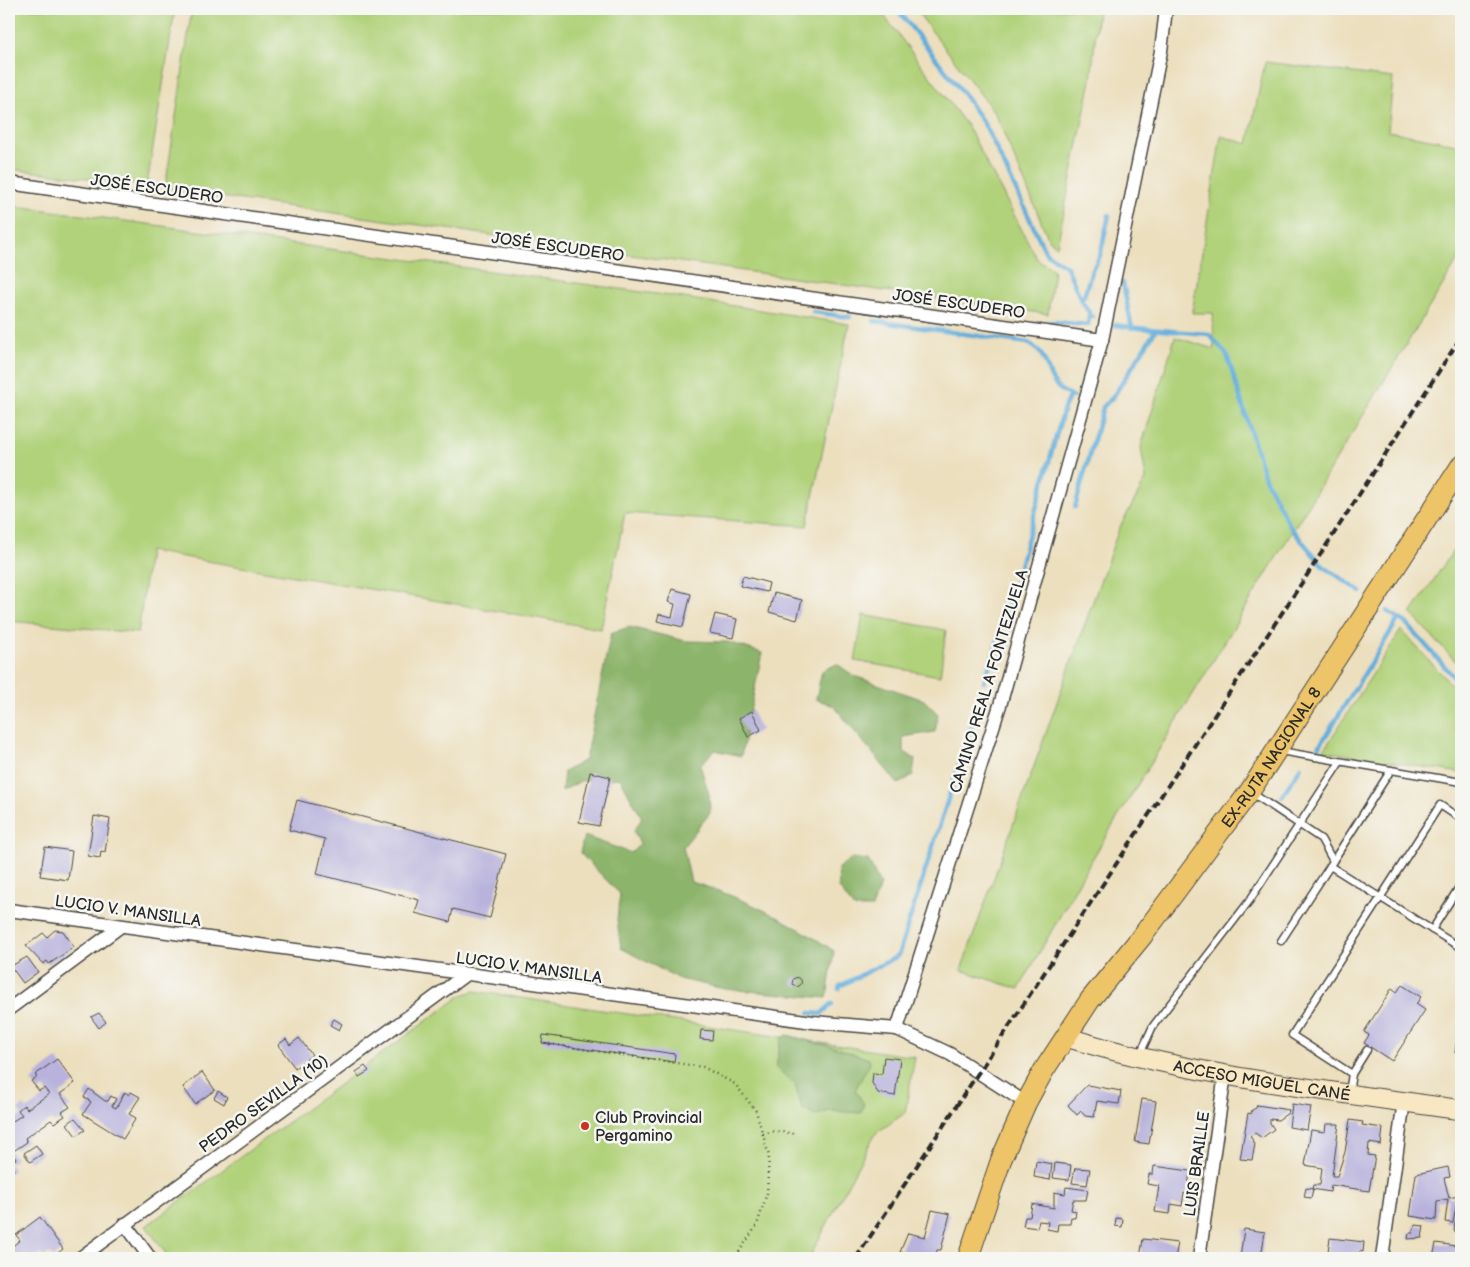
<svg xmlns="http://www.w3.org/2000/svg" width="1470" height="1267" font-family="'Balsamiq Sans',sans-serif">
	<style>
		.green { fill: #b1d27a; stroke: #6e7e52 }
		.forest { fill: #8cb46a; stroke: #5c704a }
		.lines { fill: none; stroke-linecap: round; stroke-linejoin: round }
		.stream { stroke: #63aedc; stroke-width: 4.5 }
		.building { fill: #b8b2dc }
		.service-casing { stroke: #484641; stroke-width: 9 }
		.minor-casing { stroke: #484641; stroke-width: 15 }
		.secondary-casing { stroke: #484641; stroke-width: 21 }
		.primary-casing { stroke: #484641; stroke-width: 22 }
		.path { stroke: #484641; stroke-width: 2.5; stroke-dasharray: 1 4; stroke-linecap: butt }
		.service { stroke: #fff; stroke-width: 6 }
		.minor { stroke: #fff; stroke-width: 12 }
		.secondary { stroke: #f8e7c3; stroke-width: 19 }
		.primary { stroke: #eec469; stroke-width: 20 }
		.rail { stroke: #2b2b2b; stroke-width: 4; stroke-dasharray: 8 4; stroke-linecap: butt }
		.poi-dot { fill: #c8321e; stroke: #f6f6f2; stroke-width: 2 }
		.labels { text-anchor: middle; stroke-width: 5; stroke-linejoin: round; paint-order: stroke }
		.street-label { font-size: 16px; fill: #2b2b2b; stroke: #f6f6f2 }
		.poi-label { font-size: 16px; fill: #2b2b2b; stroke: #f6f6f2; text-anchor: start }
	</style>
	<rect width="100%" height="100%" fill="#f6f6f2"/>
	<filter id="ink" filterUnits="userSpaceOnUse"><feTurbulence type="fractalNoise" baseFrequency=".02" numOctaves="2"/><feDisplacementMap in="SourceGraphic" scale="10" xChannelSelector="R" yChannelSelector="G"/><feConvolveMatrix kernelMatrix="1 2 1 2 8 2 1 2 1" color-interpolation-filters="sRGB"/></filter>
	<filter id="wash" filterUnits="userSpaceOnUse"><feTurbulence type="fractalNoise" baseFrequency=".0096" numOctaves="4" result="noise"/><feDisplacementMap in="SourceGraphic" scale="20" xChannelSelector="R" yChannelSelector="G"/><feGaussianBlur stdDeviation="1.12" result="paint"/><feColorMatrix in="noise" values="0 0 0 0 0 0 0 0 0 0 0 0 0 0 0 0 0 1.4 0 .05"/><feComposite in="paint" operator="in"/></filter>
	<g filter="url(#wash)">
		<rect width="100%" height="100%" fill="#ecdfbe"/>
		<g class="green">
			<polygon points="9,9 175,9 147,185 9,169"/>
			<polygon points="192,9 879,9 968,127 1037,259 1054,270 1048,314 165,189"/>
			<polygon points="915,9 1098,9 1091,80 1057,246 1049,240 995,113"/>
			<polygon points="1265,62 1393,78 1388,131 1461,145 1461,255 1088,866 1019,989 961,970 1119,529 1146,479 1141,447 1175,337 1214,349 1213,313 1192,313 1221,136 1248,144"/>
			<polygon points="9,205 671,296 849,324 807,526 625,513 601,629 149,551 138,633 9,621"/>
			<polygon points="1461,539 1461,667 1411,614"/>
			<polygon points="863,615 946,630 940,676 855,661"/>
			<polygon points="1401,630 1461,695 1461,773 1323,751"/>
			<polygon points="474,991 915,1057 905,1113 875,1134 809,1258 169,1258 146,1226 462,995"/>
		</g>
		<g class="forest">
			<path d="M 629,627 L 686,641 L 728,642 L 762,653 L 741,756 L 715,750 L 700,765 L 709,794 L 710,813 L 683,847 L 691,882 C 742,897 790,921 834,951 L 827,998 L 725,989 L 679,979 L 621,948 L 617,920 L 620,894 L 580,853 L 584,836 L 631,853 L 640,844 L 634,831 L 642,818 L 620,778 L 581,781 L 562,791 L 564,772 L 585,760 L 611,633 Z"/>
			<polygon points="837,664 854,676 924,700 938,714 935,732 903,737 903,751 915,759 913,775 898,784 834,706 816,699 822,671"/>
			<polygon points="852,858 868,860 880,885 872,908 854,908 839,888 838,868"/>
			<polygon points="787,1035 840,1049 869,1059 870,1063 855,1090 864,1104 861,1113 829,1111 815,1116 802,1109 795,1085 776,1067 781,1039"/>
		</g>
		<g class="lines">
			<g class="stream">
				<polyline points="897,9 963,93 986,127 1046,253 1067,267 1081,300 1092,317"/>
				<polyline points="1123,283 1132,328"/>
				<polyline points="1081,300 1084,296 1092,270 1100,256 1109,215"/>
				<polyline points="813,312 850,317"/>
				<path d="M 874,321 L 1028,343 C 1055,357 1041,384 1070,395"/>
				<polyline points="1034,325 1054,322 1088,325 1089,315"/>
				<path d="M 1115,325 C 1147,330 1178,331 1209,334 L 1227,355 L 1265,478 L 1291,528 L 1323,566 L 1361,592"/>
				<polyline points="1075,507 1103,407 1113,397 1155,331"/>
				<polyline points="1387,611 1406,623 1461,685"/>
				<polyline points="984,682 1005,620 1064,408 1070,395 1074,397"/>
				<polyline points="1317,750 1399,618"/>
				<polyline points="1282,796 1301,767"/>
				<polyline points="839,989 840,986 898,956 979,702"/>
				<polyline points="810,1013 821,1014 832,1004"/>
			</g>
		</g>
		<g id="blocks">
			<g class="building">
				<polygon points="743,576 769,583 767,592 740,586"/>
				<polygon points="672,589 691,594 683,627 657,621 659,614 672,617 675,604 668,602"/>
				<polygon points="774,593 802,600 797,620 769,612"/>
				<polygon points="715,614 737,619 733,638 710,633"/>
				<polygon points="752,711 761,730 748,737 739,718"/>
				<polygon points="590,772 610,777 599,826 579,822"/>
				<polygon points="297,800 506,854 490,918 453,909 450,922 415,913 419,900 317,874 325,839 289,830"/>
				<polygon points="94,816 110,819 105,852 101,851 100,858 88,856"/>
				<polygon points="45,847 72,851 68,880 40,876"/>
				<polygon points="55,930 63,931 74,947 49,964 47,961 43,964 26,946 43,933 47,937"/>
				<polygon points="27,957 38,972 23,983 12,968 9,971 9,960 13,965"/>
				<circle cx="797" cy="982" r="4.5"/>
				<polygon points="1402,985 1421,997 1416,1004 1425,1010 1392,1061 1364,1043 1369,1035 1364,1032 1392,988 1397,992"/>
				<polygon points="99,1013 106,1022 99,1028 91,1017"/>
				<polygon points="1460,1017 1461,1017 1461,1054 1455,1053"/>
				<polygon points="334,1019 342,1024 339,1030 330,1025"/>
				<polygon points="701,1030 713,1031 712,1040 700,1039"/>
				<polygon points="543,1035 675,1054 674,1062 542,1043"/>
				<polygon points="299,1038 312,1055 295,1068 278,1045 286,1039 290,1045"/>
				<polygon points="884,1057 900,1059 895,1096 878,1093 872,1083 873,1073 882,1074"/>
				<polygon points="57,1059 75,1083 60,1094 70,1107 62,1112 65,1116 54,1123 51,1120 25,1138 27,1142 15,1150 9,1145 9,1121 10,1123 22,1115 18,1110 24,1105 27,1109 49,1094 44,1088 39,1091 31,1081 37,1077 35,1075"/>
				<polygon points="365,1066 369,1071 359,1077 356,1072"/>
				<polygon points="202,1072 215,1090 195,1104 183,1087"/>
				<polygon points="1087,1085 1121,1091 1119,1104 1097,1101 1094,1117 1085,1116 1081,1111 1077,1115 1068,1105"/>
				<polygon points="89,1089 105,1101 108,1101 111,1096 116,1099 112,1106 116,1108 125,1092 129,1095 131,1092 140,1097 129,1114 136,1118 123,1139 83,1114 91,1102 84,1097"/>
				<polygon points="218,1091 227,1097 224,1104 214,1098"/>
				<polygon points="1142,1099 1156,1101 1149,1144 1135,1142"/>
				<polygon points="1292,1104 1311,1107 1307,1130 1289,1127"/>
				<polygon points="1257,1105 1289,1110 1288,1113 1278,1120 1270,1119 1270,1123 1274,1129 1262,1138 1255,1133 1250,1136 1255,1144 1252,1160 1240,1159 1248,1113 1251,1114 1252,1110 1256,1108"/>
				<polygon points="75,1118 85,1130 76,1136 67,1124"/>
				<polygon points="1350,1120 1363,1122 1362,1125 1383,1128 1381,1145 1369,1143 1368,1155 1375,1156 1369,1191 1331,1185 1330,1192 1312,1189 1313,1185 1320,1185 1322,1168 1305,1165 1311,1130 1325,1132 1326,1124 1339,1124 1332,1176 1337,1176 1345,1152"/>
				<polygon points="36,1145 42,1154 30,1162 24,1153"/>
				<polygon points="9,1149 16,1159 9,1164 14,1170 9,1174"/>
				<polygon points="1036,1161 1052,1164 1050,1180 1034,1177"/>
				<polygon points="1055,1163 1071,1165 1069,1180 1053,1178"/>
				<polygon points="1154,1166 1190,1171 1187,1194 1184,1193 1182,1206 1171,1204 1170,1214 1155,1212 1159,1186 1147,1184 1149,1174 1153,1174"/>
				<polygon points="1448,1167 1450,1177 1444,1178 1449,1198 1458,1196 1453,1223 1445,1222 1448,1199 1437,1201 1436,1220 1410,1216 1416,1174"/>
				<polygon points="1075,1168 1090,1169 1087,1185 1072,1183"/>
				<polygon points="1066,1187 1088,1190 1086,1200 1073,1200 1071,1210 1076,1211 1075,1218 1071,1217 1070,1224 1058,1224 1057,1231 1047,1229 1048,1222 1039,1221 1037,1228 1023,1226 1025,1217 1030,1217 1032,1204 1054,1208 1054,1192 1065,1194"/>
				<polygon points="1306,1188 1313,1189 1311,1198 1304,1197"/>
				<polygon points="932,1210 950,1214 941,1250 937,1250 935,1258 914,1258 914,1256 900,1252 908,1233 925,1237"/>
				<polygon points="40,1217 63,1249 53,1257 49,1253 44,1257 41,1254 35,1258 11,1258 14,1256 9,1249 20,1240 16,1235"/>
				<polygon points="1116,1218 1123,1219 1122,1227 1115,1226"/>
				<polygon points="1455,1223 1461,1224 1461,1232 1454,1231"/>
				<polygon points="1415,1225 1424,1226 1422,1238 1408,1239 1409,1233 1413,1233"/>
				<polygon points="1244,1229 1265,1232 1261,1258 1240,1258"/>
				<polygon points="1330,1238 1364,1242 1363,1252 1360,1251 1359,1258 1327,1258"/>
				<polygon points="1457,1238 1461,1239 1461,1258 1433,1258 1436,1243 1456,1246"/>
				<polygon points="1143,1239 1178,1243 1175,1258 1140,1258"/>
			</g>
		</g>
	</g>
	<g filter="url(#ink)">
		<use href="#blocks" fill-opacity="0" stroke="#484641" stroke-width="1"/>
		<g class="lines">
			<defs>
				<g id="service">
					<polyline points="1280,751 1461,782"/>
					<polyline points="1252,793 1321,839 1333,861 1330,866 1461,948"/>
					<polyline points="1333,861 1391,770"/>
					<polyline points="1432,930 1461,884"/>
					<polyline points="1281,941 1330,866"/>
					<polyline points="1140,1054 1153,1026 1250,900 1340,762"/>
					<polyline points="1352,1074 1292,1035 1440,805 1461,819"/>
					<polyline points="1349,1092 1352,1074 1367,1050"/>
				</g>
				<g id="minor">
					<polyline points="9,183 1102,340"/>
					<polyline points="9,910 813,1022 897,1029 950,1054 1026,1103"/>
					<polyline points="9,1009 121,926"/>
					<polyline points="897,1029 1001,702 1102,340 1161,51 1166,9"/>
					<polyline points="125,1224 150,1258"/>
					<polyline points="80,1258 465,975"/>
					<polyline points="1199,1258 1225,1074"/>
					<polyline points="1382,1258 1404,1101"/>
				</g>
				<g id="secondary">
					<path id="s1" d="M 1066,1037 C 1190,1076 1332,1091 1461,1110"/>
				</g>
				<g id="primary">
					<path id="s2" d="M 968,1258 L 1001,1160 L 1026,1103 L 1044,1070 L 1090,1000 L 1143,935 L 1250,791 L 1461,466"/>
				</g>
			</defs>
			<use href="#service" class="service-casing"/>
			<use href="#minor" class="minor-casing"/>
			<use href="#secondary" class="secondary-casing"/>
			<use href="#primary" class="primary-casing"/>
			<g class="path">
				<polyline points="549,1044 703,1067 735,1084 756,1111 769,1156 767,1193 757,1225 735,1258"/>
				<polyline points="763,1134 775,1131 796,1134"/>
			</g>
			<use href="#service" class="service"/>
			<use href="#minor" class="minor"/>
			<use href="#secondary" class="secondary"/>
			<use href="#primary" class="primary"/>
			<polyline class="rail" points="856,1258 1313,566 1461,337"/>
		</g>
	</g>
	<circle class="poi-dot" cx="585" cy="1126" r="5"/>
	<g class="labels">
		<g class="street-label">
			<text transform="translate(157 188) rotate(8)" y="6">JOSÉ ESCUDERO</text>
			<text transform="translate(558 246) rotate(8)" y="6">JOSÉ ESCUDERO</text>
			<text transform="translate(959 303) rotate(8)" y="6">JOSÉ ESCUDERO</text>
			<text transform="translate(988 681) rotate(-73)" y="6">CAMINO REAL A FONTEZUELA</text>
			<text dy="6" stroke="none"><textPath href="#s2" startOffset="590">EX-RUTA NACIONAL 8</textPath></text>
			<text transform="translate(128 910) rotate(8)" y="6">LUCIO V. MANSILLA</text>
			<text transform="translate(529 967) rotate(8)" y="6">LUCIO V. MANSILLA</text>
			<text dy="6" stroke="none"><textPath href="#s1" startOffset="201">ACCESO MIGUEL CANÉ</textPath></text>
			<text transform="translate(263 1103) rotate(-36)" y="6">PEDRO SEVILLA (10)</text>
			<text transform="translate(1196 1164) rotate(-82)" y="6">LUIS BRAILLE</text>
		</g>
		<g class="poi-label">
			<text x="595" y="1123">Club Provincial<tspan x="595" dy="18">Pergamino</tspan></text>
		</g>
	</g>
	<rect width="1470" height="1267" fill="none" stroke="#f6f6f2" stroke-width="30"/>
</svg>
